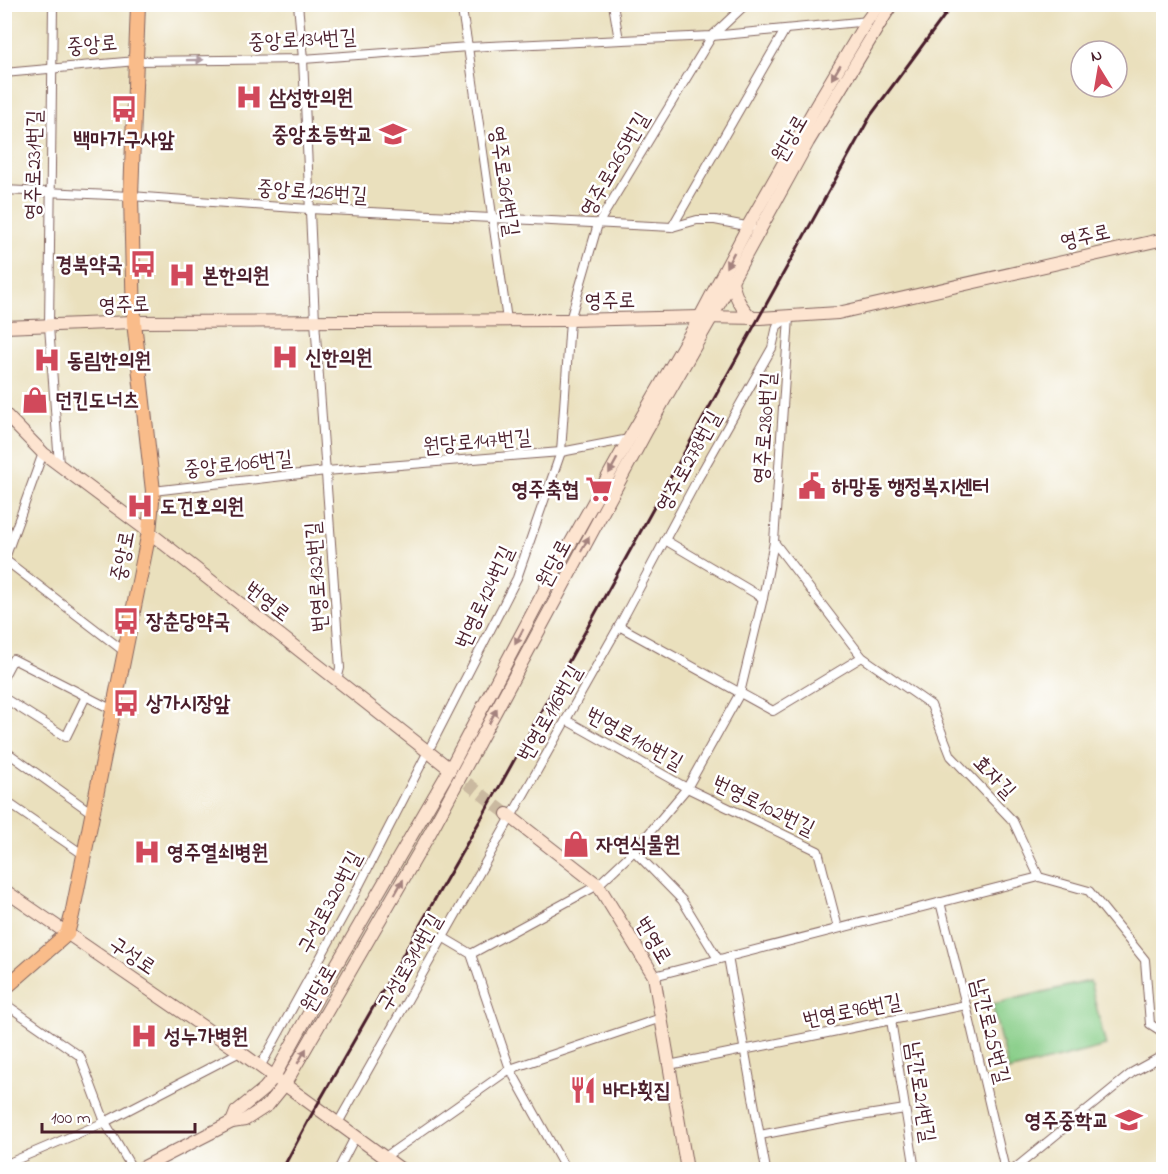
<svg xmlns="http://www.w3.org/2000/svg" width="1168" height="1174" font-family="'Indie Flower','Poor Story',sans-serif">
	<style>
		.green { fill: #88ce88; stroke: #69765a; stroke-width: 1.5 }
		.lines { fill: none; stroke-linecap: round; stroke-linejoin: round }
		.secondary-tunnel { stroke: #cab9a0; stroke-width: 12; stroke-dasharray: 12 6; stroke-linecap: butt }
		.street-casing { stroke: #82635e; stroke-width: 10 }
		.secondary-casing { stroke: #82635e; stroke-width: 14 }
		.primary-casing { stroke: #82635e; stroke-width: 16 }
		.street { stroke: #fff; stroke-width: 8 }
		.secondary { stroke: #fde4d0; stroke-width: 12 }
		.primary { stroke: #f9bc8a; stroke-width: 14 }
		.rail { stroke: #4a1f2b; stroke-width: 3 }
		.oneway { fill: #ae9aa0 }
		.oneway2 { fill: #a4827e }
		.labels { text-anchor: middle; stroke-width: 5; stroke-linejoin: round; paint-order: stroke }
		.street-label { font-size: 21px; fill: #4a1f2b; stroke: #fff }
		.poi-label { font-size: 21px; font-weight: bold; fill: #4a1f2b; stroke: #fff; text-anchor: start }
	</style>
	<rect width="100%" height="100%" fill="#fff"/>
	<filter id="ink" filterUnits="userSpaceOnUse"><feTurbulence type="fractalNoise" baseFrequency=".0167" numOctaves="2"/><feDisplacementMap in="SourceGraphic" scale="12" xChannelSelector="R" yChannelSelector="G"/><feConvolveMatrix kernelMatrix="1 2 1 2 8 2 1 2 1" color-interpolation-filters="sRGB"/></filter>
	<filter id="wash" filterUnits="userSpaceOnUse"><feTurbulence type="fractalNoise" baseFrequency=".008" numOctaves="4" result="noise"/><feDisplacementMap in="SourceGraphic" scale="24" xChannelSelector="R" yChannelSelector="G"/><feGaussianBlur stdDeviation="1.35" result="paint"/><feColorMatrix in="noise" values="0 0 0 0 0 0 0 0 0 0 0 0 0 0 0 0 0 1.4 0 .05"/><feComposite in="paint" operator="in"/></filter>
	<g filter="url(#wash)">
		<rect width="100%" height="100%" fill="#eae0bd"/>
		<polygon class="green" points="1090,981 1106,1046 1008,1071 992,1004"/>
	</g>
	<g filter="url(#ink)">
		<g class="lines">
			<polyline class="secondary-tunnel" points="453,772 507,814"/>
			<defs>
				<g id="street">
					<polyline points="53,4 49,326 59,465"/>
					<polyline points="298,4 303,59 315,321 340,668 337,680"/>
					<polyline points="461,4 468,47 507,320"/>
					<polyline points="613,4 619,40"/>
					<polyline points="4,73 136,61 303,59 468,47 712,36 869,21"/>
					<polyline points="4,190 131,196 309,209 672,227 697,220 715,220 751,227"/>
					<polyline points="672,227 785,30"/>
					<polyline points="153,491 326,471 561,452 629,439"/>
					<polyline points="665,540 763,598"/>
					<polyline points="774,542 862,657 931,705 951,756 1013,821 1039,877 1089,891 1145,960 1150,1024 1164,1033"/>
					<polyline points="4,559 125,652"/>
					<polyline points="4,561 43,453"/>
					<polyline points="619,626 773,711 862,657"/>
					<polyline points="4,676 13,659 113,710"/>
					<polyline points="4,698 66,737 86,696"/>
					<polyline points="566,720 687,788 818,851 838,928"/>
					<polyline points="4,750 92,813"/>
					<polyline points="4,800 84,855"/>
					<polyline points="634,851 682,900 718,959"/>
					<polyline points="940,902 966,1005 1005,1170"/>
					<polyline points="444,938 471,954 510,1069 566,1170"/>
					<polyline points="471,954 598,885 634,851 687,788 740,693 763,598 774,542 789,317"/>
					<polyline points="728,957 766,1170"/>
					<polyline points="654,976 1039,877"/>
					<polyline points="4,1003 80,1056 105,1122 133,1170"/>
					<polyline points="891,1020 915,1170"/>
					<polyline points="669,1065 966,1005"/>
					<polyline points="260,1067 346,911 517,578 561,452 570,320 598,224 712,36 746,4"/>
					<polyline points="338,1123 619,626 696,482 772,348 777,326 789,317"/>
					<polyline points="760,1135 848,1118 905,1109"/>
					<polyline points="385,1157 510,1069 661,1018"/>
					<polyline points="4,1165 105,1122 240,1052"/>
					<polyline points="338,1170 356,1135"/>
					<polyline points="1013,1170 1133,1072 1164,1055"/>
				</g>
				<g id="secondary">
					<path d="M 732,281 C 735,296 740,307 752,318"/>
					<polyline points="4,327 134,322 570,320 700,317 760,318 838,313 1164,239"/>
					<polyline points="4,413 43,453 149,532 450,769"/>
					<polyline points="507,814 598,885 654,976 687,1170"/>
					<polyline points="4,890 240,1052 402,1170"/>
					<polyline points="232,1122 236,1112 264,1089 274,1077 320,993 450,769 551,578 629,439 700,317 748,226 816,106 866,22 879,4"/>
					<polyline points="138,1170 232,1122 245,1120 268,1105 285,1084 430,833 647,430 718,306 808,142 882,20 892,4"/>
				</g>
				<polyline id="primary" points="4,989 67,934 72,915 149,532 153,491 134,322 131,196 138,4"/>
			</defs>
			<use href="#street" class="street-casing"/>
			<use href="#secondary" class="secondary-casing"/>
			<use href="#primary" class="primary-casing"/>
			<use href="#street" class="street"/>
			<use href="#secondary" class="secondary"/>
			<use href="#primary" class="primary"/>
			<polyline class="rail" points="282,1170 308,1121 502,782 871,115 953,4"/>
		</g>
		<defs><path id="oneway-solid" d="M-6-.8H1V-3.2L6.5 0L1 3.2V.8H-6Z" transform="scale(1.5)"/></defs>
		<use class="oneway" href="#oneway-solid" transform="translate(195 60) rotate(-1)"/>
		<g class="oneway2">
			<use href="#oneway-solid" transform="translate(836 72) rotate(121)"/>
			<use href="#oneway-solid" transform="translate(730 260) rotate(118)"/>
			<use href="#oneway-solid" transform="translate(613 466) rotate(119)"/>
			<use href="#oneway-solid" transform="translate(585 544) rotate(-62)"/>
			<use href="#oneway-solid" transform="translate(519 637) rotate(118)"/>
			<use href="#oneway-solid" transform="translate(493 716) rotate(-62)"/>
			<use href="#oneway-solid" transform="translate(399 887) rotate(-60)"/>
			<use href="#oneway-solid" transform="translate(302 1056) rotate(-60)"/>
		</g>
	</g>
	<defs>
		<symbol id="hospital-bare" viewBox="-9 -9 18 18"><path d="M-5-5h3v3.5h4V-5h3V5h-3V1.5h-4V5h-3Z" fill="#d1495b" stroke="#fff" stroke-width="2.5" paint-order="stroke"/></symbol>
		<symbol id="bus-bare" viewBox="-9 -9 18 18"><path d="M-5-6H5V4H4V6H2V4H-2V6H-4V4H-5ZM-3.5-4V0h7V-4ZM-3.5 1.2v1.5H-2V1.2ZM2 1.2v1.5H3.5V1.2Z" fill="#d1495b" stroke="#fff" stroke-width="2.5" paint-order="stroke"/></symbol>
		<symbol id="school-bare" viewBox="-9 -9 18 18"><path d="M0-5L7-2L0 1L-7-2ZM-4 1L0 2.5L4 1V4Q0 6-4 4Z" fill="#d1495b" stroke="#fff" stroke-width="2.5" paint-order="stroke"/></symbol>
		<symbol id="shop-bare" viewBox="-9 -9 18 18"><path d="M-5-2.5h2.3a2.7 3.5 0 0 1 5.4 0H5L5.5 6h-11ZM-1.5-2.5h3a1.5 2.3 0 0 0-3 0Z" fill="#d1495b" stroke="#fff" stroke-width="2.5" paint-order="stroke"/></symbol>
		<symbol id="civic-bare" viewBox="-9 -9 18 18"><path d="M-.6-6.5H3V-4.5H.6V-3L4-1V1h2V6H-6V1h2V-1L-.6-3ZM-1.2 2.5V6h2.4V2.5Z" fill="#d1495b" stroke="#fff" stroke-width="2.5" paint-order="stroke"/></symbol>
		<symbol id="supermarket-bare" viewBox="-9 -9 18 18"><path d="M-6-5.5h2.5l.6 2H6L4.5 2H-2.5L-4.4-4H-6ZM-1.5 3.2a1.3 1.3 0 1 0 .1 0ZM3 3.2a1.3 1.3 0 1 0 .1 0Z" fill="#d1495b" stroke="#fff" stroke-width="2.5" paint-order="stroke"/></symbol>
		<symbol id="restaurant-bare" viewBox="-9 -9 18 18"><path d="M-5-6h1v4h1v-4h1v4h1v-4h1v5L-1.5 .5V6h-2V.5L-5-1ZM5-6V6H3V1.5H1.5Q1.5-4 5-6Z" fill="#d1495b" stroke="#fff" stroke-width="2.5" paint-order="stroke"/></symbol>
	</defs>
	<g fill-rule="evenodd">
		<use href="#hospital-bare" x="230" y="78" width="38" height="38"/>
		<use href="#bus-bare" x="105" y="90" width="38" height="38"/>
		<use href="#school-bare" x="374" y="115" width="38" height="38"/>
		<use href="#bus-bare" x="124" y="245" width="38" height="38"/>
		<use href="#hospital-bare" x="163" y="256" width="38" height="38"/>
		<use href="#hospital-bare" x="266" y="338" width="38" height="38"/>
		<use href="#hospital-bare" x="28" y="341" width="38" height="38"/>
		<use href="#shop-bare" x="16" y="381" width="38" height="38"/>
		<use href="#civic-bare" x="793" y="467" width="38" height="38"/>
		<use href="#supermarket-bare" x="580" y="470" width="38" height="38"/>
		<use href="#hospital-bare" x="121" y="487" width="38" height="38"/>
		<use href="#bus-bare" x="107" y="602" width="38" height="38"/>
		<use href="#bus-bare" x="107" y="684" width="38" height="38"/>
		<use href="#shop-bare" x="557" y="825" width="38" height="38"/>
		<use href="#hospital-bare" x="128" y="833" width="38" height="38"/>
		<use href="#hospital-bare" x="125" y="1017" width="38" height="38"/>
		<use href="#restaurant-bare" x="564" y="1071" width="38" height="38"/>
		<use href="#school-bare" x="1110" y="1101" width="38" height="38"/>
	</g>
	<g class="labels">
		<g class="street-label">
			<text transform="translate(302 39) rotate(-3)" y="7">중앙로134번길</text>
			<text transform="translate(92 44) rotate(-5)" y="7">중앙로</text>
			<text transform="translate(789 138) rotate(-60)" y="7">원당로</text>
			<text transform="translate(614 164) rotate(-60)" y="7">영주로265번길</text>
			<text transform="translate(33 165) rotate(-89)" y="7">영주로231번길</text>
			<text transform="translate(505 181) rotate(82)" y="7">영주로261번길</text>
			<text transform="translate(312 191) rotate(4)" y="7">중앙로126번길</text>
			<text transform="translate(1085 236) rotate(-13)" y="7">영주로</text>
			<text transform="translate(610 300) rotate(-1)" y="7">영주로</text>
			<text transform="translate(124 304) rotate(-2)" y="7">영주로</text>
			<text transform="translate(764 428) rotate(-86)" y="7">영주로280번길</text>
			<text transform="translate(477 441) rotate(-5)" y="7">원당로147번길</text>
			<text transform="translate(688 461) rotate(-61)" y="7">영주로278번길</text>
			<text transform="translate(238 463) rotate(-6)" y="7">중앙로106번길</text>
			<text transform="translate(122 556) rotate(-79)" y="7">중앙로</text>
			<text transform="translate(553 563) rotate(-62)" y="7">원당로</text>
			<text transform="translate(316 577) rotate(-94)" y="7">번영로132번길</text>
			<text transform="translate(484 597) rotate(-65)" y="7">번영로124번길</text>
			<text transform="translate(268 601) rotate(38)" y="7">번영로</text>
			<text transform="translate(549 713) rotate(-60)" y="7">번영로116번길</text>
			<text transform="translate(635 738) rotate(29)" y="7">번영로110번길</text>
			<text transform="translate(995 776) rotate(46)" y="7">효자길</text>
			<text transform="translate(764 805) rotate(26)" y="7">번영로102번길</text>
			<text transform="translate(329 902) rotate(-62)" y="7">구성로320번길</text>
			<text transform="translate(654 940) rotate(60)" y="7">번영로</text>
			<text transform="translate(133 955) rotate(34)" y="7">구성로</text>
			<text transform="translate(409 962) rotate(-60)" y="7">구성로314번길</text>
			<text transform="translate(318 988) rotate(-60)" y="7">원당로</text>
			<text transform="translate(852 1010) rotate(-11)" y="7">번영로96번길</text>
			<text transform="translate(991 1031) rotate(76)" y="7">남간로25번길</text>
			<text transform="translate(921 1092) rotate(81)" y="7">남간로21번길</text>
		</g>
		<g class="poi-label">
			<text x="269" y="104">삼성한의원</text>
			<text x="373" y="141" text-anchor="end">중앙초등학교</text>
			<text x="124" y="146" text-anchor="middle">백마가구사앞</text>
			<text x="123" y="271" text-anchor="end">경북약국</text>
			<text x="202" y="282">본한의원</text>
			<text x="305" y="364">신한의원</text>
			<text x="67" y="367">동림한의원</text>
			<text x="55" y="407">던킨도너츠</text>
			<text x="832" y="493">하망동 행정복지센터</text>
			<text x="579" y="496" text-anchor="end">영주축협</text>
			<text x="160" y="513">도건호의원</text>
			<text x="146" y="628">장춘당약국</text>
			<text x="146" y="710">상가시장앞</text>
			<text x="596" y="851">자연식물원</text>
			<text x="167" y="859">영주열쇠병원</text>
			<text x="164" y="1043">성누가병원</text>
			<text x="603" y="1097">바다횟집</text>
			<text x="1109" y="1127" text-anchor="end">영주중학교</text>
		</g>
	</g>
	<rect width="1168" height="1174" fill="none" stroke="#fff" stroke-width="24"/>
	<g transform="translate(1099 69) rotate(349)"><circle r="28" fill="#ffffff" stroke="#b7a5aa" stroke-width="1.5"/>
	<path d="M0-4.5L10 22L0 15L-10 22Z" fill="#d1495b"/>
	<text y="-9" font-size="16" font-weight="bold" text-anchor="middle" fill="#4a1f2b">N</text>
	</g>
	<path d="M42 1123v9h153v-9" fill="none" stroke="#4a1f2b" stroke-width="3"/>
	<text x="51" y="1123" font-size="18" fill="#4a1f2b" stroke="#ffffff" stroke-width="4.5" paint-order="stroke">100 m</text>
</svg>
